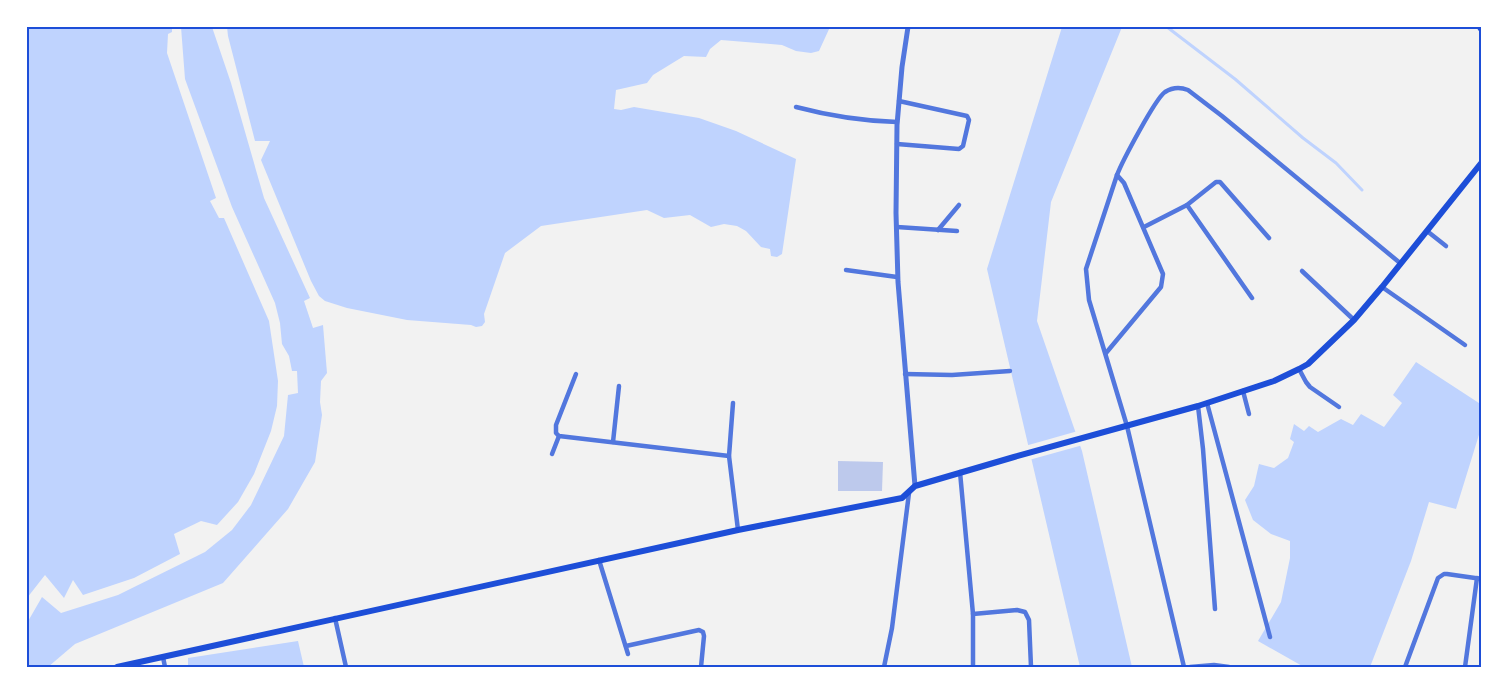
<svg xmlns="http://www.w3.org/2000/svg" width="1509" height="694" font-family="'Varela Round',sans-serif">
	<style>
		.water { fill: #bfd3fe }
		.pier { fill: #f2f2f2 }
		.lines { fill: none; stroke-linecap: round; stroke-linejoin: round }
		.stream { stroke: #bfd3fe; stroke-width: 3 }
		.building { fill: #bdc9ec }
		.path { stroke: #1d4ed8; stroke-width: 1.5 }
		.minor { stroke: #5277de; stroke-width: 4.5 }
		.tertiary { stroke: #5277de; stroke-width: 5 }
		.secondary { stroke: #1d4ed8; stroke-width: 6 }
		.neatline { fill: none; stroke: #1d4ed8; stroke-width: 2 }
	</style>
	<rect width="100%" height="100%" fill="#f2f2f2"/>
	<g class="water">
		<polygon points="27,27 172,27 172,32 168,34 167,53 216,198 210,201 219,218 224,218 269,321 278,381 277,406 271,431 254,474 238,502 217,525 201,521 174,534 180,554 134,578 83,595 73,580 64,598 45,575 27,598"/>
		<polygon points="181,27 212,27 231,83 264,198 310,298 304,301 313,328 323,325 327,373 321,381 320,402 322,415 315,462 288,509 223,583 75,644 48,667 27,667 27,623 42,597 61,613 118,595 205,552 232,530 251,505 284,436 288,395 298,393 297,371 292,371 289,356 282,344 280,323 275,303 232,207 185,79"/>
		<polygon points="227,27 830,27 819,51 811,53 796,51 782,45 721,40 710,49 706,57 684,56 653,75 647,83 616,90 614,109 621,110 634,107 699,118 736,131 796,159 782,254 777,257 771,256 770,249 761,247 746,231 737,226 724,224 711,227 690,215 664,218 647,210 541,226 505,253 484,314 485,322 482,326 476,327 471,325 407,320 347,308 325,301 319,296 311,281 261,160 270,141 255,141 228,36"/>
		<polygon points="1062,27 1122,27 1051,202 1037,321 1082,451 1132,667 1080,667 987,269"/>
		<polygon points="1416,362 1482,405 1482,425 1456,509 1429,502 1411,561 1370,667 1304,667 1258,641 1281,602 1290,558 1290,541 1271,534 1253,520 1245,500 1254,486 1259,464 1274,468 1288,458 1294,442 1290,439 1294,424 1304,431 1309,426 1318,432 1341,419 1353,425 1361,414 1384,427 1402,403 1393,395"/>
		<polygon points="298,641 304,667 188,667 188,658"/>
	</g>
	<polygon class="pier" points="1078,431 1083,445 1029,460 1025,446"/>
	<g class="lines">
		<polyline class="stream" points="1167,27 1235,79 1303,138 1336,163 1362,190"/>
	</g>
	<polygon class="building" points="838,461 883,462 882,491 838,491"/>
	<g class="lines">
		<polyline class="path" points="1477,27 1482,34"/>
		<g class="minor">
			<path d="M 796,107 C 830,116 862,121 897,122"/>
			<polyline points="897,144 959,149 963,146 969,120 967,116 899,101"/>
			<polyline points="1187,205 1252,298"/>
			<polyline points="897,227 957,231"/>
			<polyline points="1144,227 1187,205 1216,182 1220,182 1269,238"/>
			<polyline points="938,230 959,205"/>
			<polyline points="1427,231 1446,246"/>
			<polyline points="846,270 897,277"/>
			<polyline points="1302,271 1354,320"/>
			<polyline points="1382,287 1465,345"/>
			<polyline points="1106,353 1161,287 1163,274 1124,183 1117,175"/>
			<polyline points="1299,369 1306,382 1310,387 1339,407"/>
			<polyline points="576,374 556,425 556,433 559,436 729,456"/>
			<polyline points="905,374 952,375 1010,371"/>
			<polyline points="1243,391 1249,414"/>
			<polyline points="733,403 729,456 738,530"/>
			<polyline points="1207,403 1270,637"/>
			<polyline points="1198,406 1203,449 1215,609"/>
			<polyline points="613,442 619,386"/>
			<polyline points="552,454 559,436"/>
			<polyline points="960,472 973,614 973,667"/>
			<polyline points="599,560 628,654"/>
			<polyline points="973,614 1017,610 1025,612 1029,620 1031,667"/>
			<polyline points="335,618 346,667"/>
			<polyline points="626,646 699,630 703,632 704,636 701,667"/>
			<polyline points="163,657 165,667"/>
			<polyline points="884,667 892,628 909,493"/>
			<path d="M 1184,667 L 1127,426 L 1089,300 L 1086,269 L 1117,175 C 1122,162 1155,99 1165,92 C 1173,87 1180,87 1188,90 L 1222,116 L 1400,263"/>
			<polyline points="1190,667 1214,665 1229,667"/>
			<polyline points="1405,667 1438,578 1444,574 1447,574 1482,579"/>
			<polyline points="1465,667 1477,578"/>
		</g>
		<polyline class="tertiary" points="908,27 902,67 897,125 896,213 898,282 915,486"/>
		<polyline class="secondary" points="117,667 738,530 902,498 915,486 1014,457 1198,406 1274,381 1299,369 1308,364 1354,320 1382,287 1482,162"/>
	</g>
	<rect width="1509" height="694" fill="none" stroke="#ffffff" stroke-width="57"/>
	<rect x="28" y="28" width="1452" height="638" class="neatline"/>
</svg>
